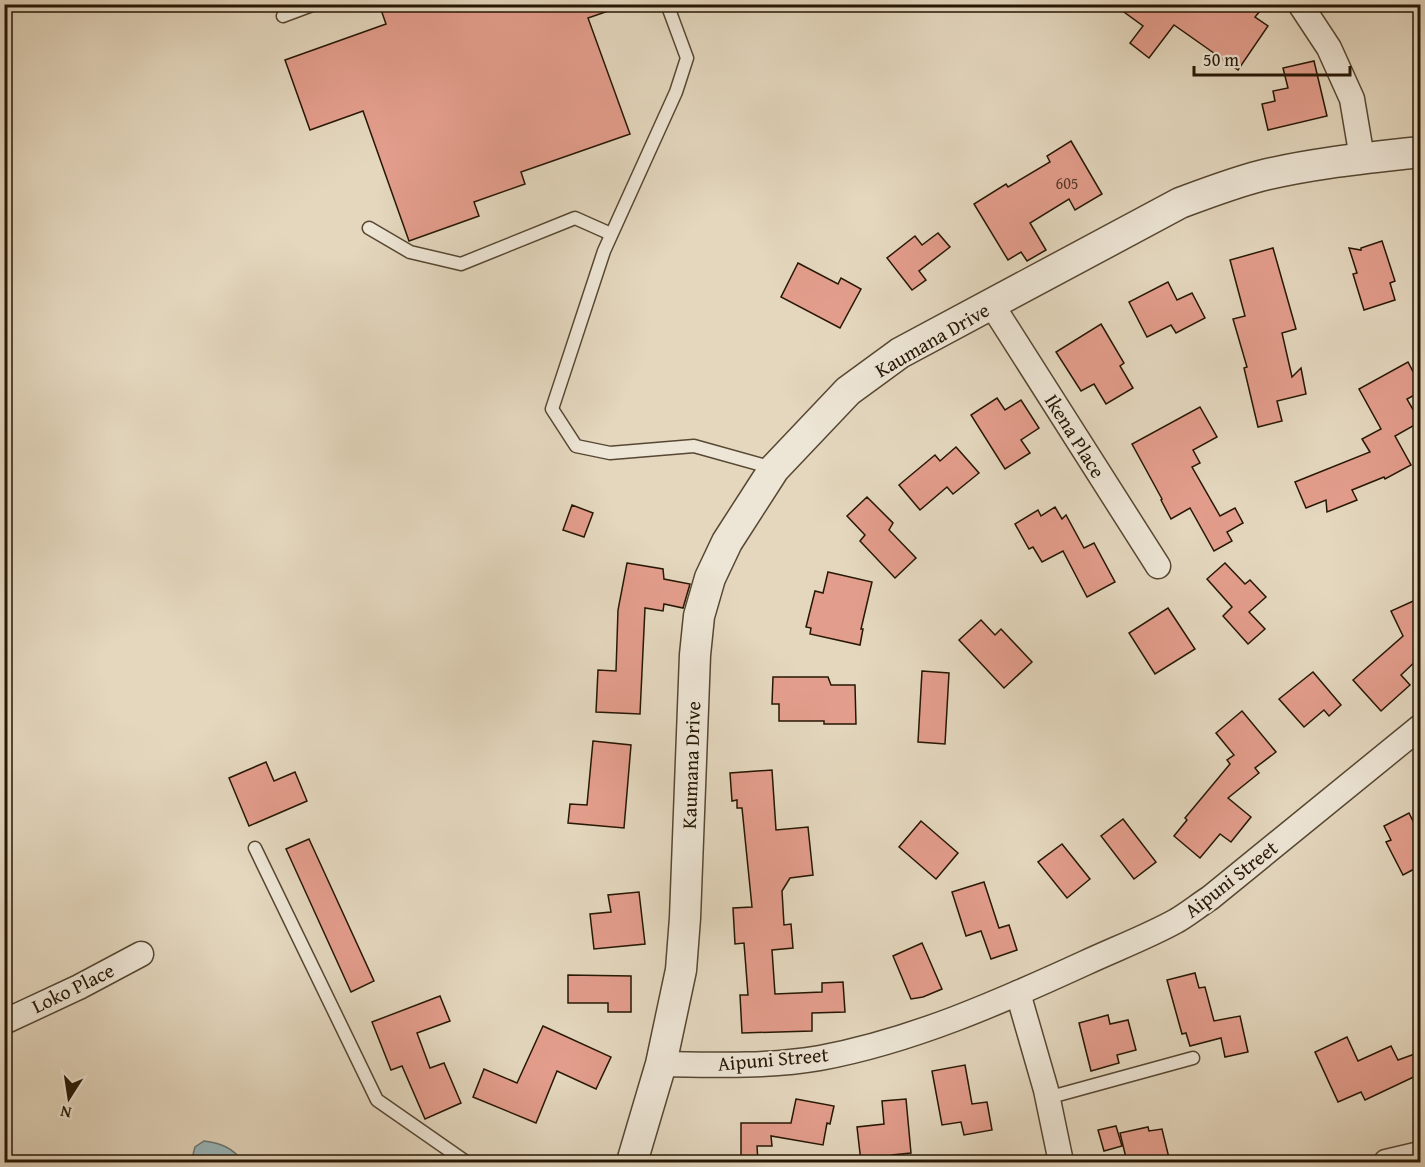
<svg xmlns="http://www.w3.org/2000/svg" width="1425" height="1167" font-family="'Gentium Book Plus',serif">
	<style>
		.water { fill: #99b7bb; stroke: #6b7772; stroke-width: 1.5 }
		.building { fill: #e39d8c; stroke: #261704; stroke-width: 1.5 }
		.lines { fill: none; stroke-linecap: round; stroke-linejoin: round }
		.service-casing { stroke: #564732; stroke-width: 15 }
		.minor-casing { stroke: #564732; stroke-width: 27 }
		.tertiary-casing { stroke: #564732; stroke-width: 33 }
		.service { stroke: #ede5d5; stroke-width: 12 }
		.minor { stroke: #ede5d5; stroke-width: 24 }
		.tertiary { stroke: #ede5d5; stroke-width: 30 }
		.labels { text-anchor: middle; stroke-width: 4.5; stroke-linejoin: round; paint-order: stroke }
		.number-label { font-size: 16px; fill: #553826 }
		.street-label { font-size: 20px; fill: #261704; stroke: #ede5d5 }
	</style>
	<rect width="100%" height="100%" fill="#e4d7be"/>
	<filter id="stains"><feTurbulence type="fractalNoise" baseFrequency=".00333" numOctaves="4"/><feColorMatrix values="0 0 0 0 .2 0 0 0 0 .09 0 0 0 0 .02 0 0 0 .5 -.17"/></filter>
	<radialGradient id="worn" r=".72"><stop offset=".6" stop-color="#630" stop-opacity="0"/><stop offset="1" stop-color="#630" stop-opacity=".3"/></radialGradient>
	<path class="water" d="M 204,1141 C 221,1143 233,1148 243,1162 L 191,1162 L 195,1147 Z"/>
	<g class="building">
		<polygon points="379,4 620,4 620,7 588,18 630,134 521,172 525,184 474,202 479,216 409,241 363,111 310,130 285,60 386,24"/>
		<polygon points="1113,4 1251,4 1260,11 1255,17 1268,26 1238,70 1174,25 1149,58 1130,43 1143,26"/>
		<polygon points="1314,61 1327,116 1268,130 1262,104 1275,101 1273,91 1288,88 1283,68"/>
		<polygon points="1071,141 1102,194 1075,210 1069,199 1030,223 1046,250 1027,261 1021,252 1008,260 974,204 1006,184 1008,187 1050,162 1047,156"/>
		<polygon points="938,233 950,247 919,271 926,280 912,290 887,258 915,236 922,245"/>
		<polygon points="1382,241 1395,281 1390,283 1395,300 1364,310 1353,274 1357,273 1349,248 1361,250 1361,248"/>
		<polygon points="1273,248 1296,329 1282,333 1292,377 1301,368 1306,394 1277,401 1282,421 1258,427 1244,368 1247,367 1233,319 1245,316 1230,260"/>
		<polygon points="798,263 838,284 841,278 861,289 840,328 781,297"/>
		<polygon points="1168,282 1177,300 1192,293 1205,318 1176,333 1171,325 1147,337 1129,302"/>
		<polygon points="1101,324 1124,363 1120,366 1133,388 1106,404 1094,384 1081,391 1056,352"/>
		<polygon points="1408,362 1420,385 1420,392 1407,399 1420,422 1395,436 1411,465 1385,479 1384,477 1352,490 1357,500 1327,512 1326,500 1306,508 1295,482 1370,452 1362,439 1381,429 1359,389"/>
		<polygon points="997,398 1005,410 1021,400 1039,428 1021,440 1030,453 1005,469 971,415"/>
		<polygon points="1200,407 1217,437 1193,450 1200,463 1192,467 1220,516 1235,508 1243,523 1227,532 1232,541 1214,551 1190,508 1171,519 1161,500 1162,499 1132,444"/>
		<polygon points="956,447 979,473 953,494 947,487 920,510 899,485 935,455 940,461"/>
		<polygon points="867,497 893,523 889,530 916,558 895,578 860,541 865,535 847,516"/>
		<polygon points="572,505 593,513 584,537 563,530"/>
		<polygon points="1055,507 1062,519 1066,515 1084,548 1094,543 1115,582 1087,597 1063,551 1042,562 1033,547 1029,549 1015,524 1038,510 1041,516"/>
		<polygon points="627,563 663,569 664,579 690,584 683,608 664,604 663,611 645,608 640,714 596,712 598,670 616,671 618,610"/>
		<polygon points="1225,563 1245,584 1250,580 1266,597 1249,612 1265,629 1248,644 1223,616 1232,607 1207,579"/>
		<polygon points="828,572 872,582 861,629 863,629 860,645 810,634 811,628 806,627 815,591 823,593"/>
		<polygon points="1420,598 1420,657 1401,675 1410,685 1381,711 1353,680 1403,636 1391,611"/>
		<polygon points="1168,608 1195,649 1155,674 1129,633"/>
		<polygon points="981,620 995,635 1001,629 1032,662 1004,688 959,640"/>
		<polygon points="922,671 949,673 945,744 918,742"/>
		<polygon points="1313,672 1341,705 1329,716 1324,710 1304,727 1279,699"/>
		<polygon points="773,677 828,677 831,685 855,685 856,724 824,724 824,721 779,721 779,704 772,704"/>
		<polygon points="1242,711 1276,752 1255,768 1259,773 1228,798 1251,817 1231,842 1220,834 1200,858 1174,836 1187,820 1185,818 1230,764 1227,760 1234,755 1216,733"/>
		<polygon points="593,741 631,745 624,828 568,823 570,804 587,805"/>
		<polygon points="266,762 274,781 295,772 307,801 249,826 229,778"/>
		<polygon points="772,770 776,830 808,827 813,875 790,878 782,891 784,925 791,924 793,948 772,950 775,994 822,992 822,983 843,982 845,1012 812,1013 812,1031 742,1033 740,995 748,995 744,943 735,944 733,908 752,907 742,808 737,808 737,800 732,801 730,773"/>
		<polygon points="1409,813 1420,835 1420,866 1403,875 1386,842 1391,840 1384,826"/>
		<polygon points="1123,819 1156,862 1134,879 1101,836"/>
		<polygon points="921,821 958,853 936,879 899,847"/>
		<polygon points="309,839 374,981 351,992 286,849"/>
		<polygon points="1062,844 1090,879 1067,898 1038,862"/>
		<polygon points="984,882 999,928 1009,925 1017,950 991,959 981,931 966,936 952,892"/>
		<polygon points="639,892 645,944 594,949 590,914 611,912 608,895"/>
		<polygon points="922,943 942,989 923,997 911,999 893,956"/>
		<polygon points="1195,973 1199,988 1205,987 1214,1021 1240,1016 1248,1052 1225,1057 1221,1038 1190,1046 1186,1033 1182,1034 1167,980"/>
		<polygon points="568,975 631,976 631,1012 608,1012 608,1003 568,1003"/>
		<polygon points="440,996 450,1021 417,1033 430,1068 444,1063 461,1103 425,1119 402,1066 391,1070 372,1022"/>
		<polygon points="1108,1015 1110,1024 1128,1020 1136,1050 1117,1055 1119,1063 1091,1071 1079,1023"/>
		<polygon points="543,1026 611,1057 596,1089 557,1071 536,1123 473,1097 484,1069 517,1083"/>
		<polygon points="1347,1037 1358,1061 1391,1046 1398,1060 1420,1052 1420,1074 1365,1100 1361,1092 1338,1102 1315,1052"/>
		<polygon points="965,1065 972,1104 987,1102 992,1130 964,1135 961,1122 942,1125 932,1071"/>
		<polygon points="796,1099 834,1106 830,1124 827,1123 823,1145 771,1136 772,1146 757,1146 758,1162 741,1162 741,1123 791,1123"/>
		<polygon points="906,1099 911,1153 892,1155 893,1162 861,1162 857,1127 884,1124 882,1101"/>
		<polygon points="1116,1126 1122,1146 1104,1151 1098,1130"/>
		<polygon points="1148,1127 1149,1131 1162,1129 1170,1162 1127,1162 1120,1133"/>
	</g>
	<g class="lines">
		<defs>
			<g id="service">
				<polyline points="667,4 687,58 676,92 604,251 552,409 576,446 610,453 694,446 773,468"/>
				<polyline points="283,16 315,4"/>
				<polyline points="369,228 410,252 461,264 575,218 611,234"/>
				<polyline points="255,848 377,1100 466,1162"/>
				<polyline points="1047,1098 1193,1058"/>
			</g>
			<g id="minor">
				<polyline points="1300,4 1329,48 1352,99 1362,158"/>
				<polyline points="992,305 1158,566"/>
				<polyline points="1018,993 1046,1090 1061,1162"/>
				<polyline points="4,1022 79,987 141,954"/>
				<path d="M 661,1064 C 713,1065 768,1067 820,1058 C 912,1041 1000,1002 1085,963 C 1115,949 1147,937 1176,921 C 1188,914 1199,905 1210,898 L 1420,727"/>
				<polyline points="1386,1162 1420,1154"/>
			</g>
			<path id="tertiary" d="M 632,1162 L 661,1064 L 681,970 L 685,918 L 695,655 L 699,616 L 710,578 L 727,542 L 774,469 L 848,391 L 900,353 L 1180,203 C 1207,193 1233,183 1260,176 C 1312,163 1367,158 1420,152"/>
		</defs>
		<use href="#service" class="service-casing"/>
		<use href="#minor" class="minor-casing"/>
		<use href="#tertiary" class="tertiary-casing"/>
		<use href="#service" class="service"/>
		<use href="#minor" class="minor"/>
		<use href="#tertiary" class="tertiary"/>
	</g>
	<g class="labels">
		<g class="number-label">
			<text x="1067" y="189">605</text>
		</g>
		<g class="street-label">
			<text transform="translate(932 340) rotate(-30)" y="7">Kaumana Drive</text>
			<text transform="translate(1075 436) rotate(58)" y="7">Ikena Place</text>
			<text transform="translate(691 765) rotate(-88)" y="7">Kaumana Drive</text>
			<text transform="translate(1231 879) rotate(-38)" y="7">Aipuni Street</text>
			<text transform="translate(73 988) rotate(-26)" y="7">Loko Place</text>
			<text transform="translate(773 1059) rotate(-5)" y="7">Aipuni Street</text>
		</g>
	</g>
	<rect width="1425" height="1167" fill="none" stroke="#e4d7be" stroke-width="24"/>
	<rect x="6" y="6" width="1413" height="1155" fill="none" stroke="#261704" stroke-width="3"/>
	<rect x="12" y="12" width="1401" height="1143" fill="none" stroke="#261704" stroke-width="1.5"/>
	<g transform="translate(69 1098) rotate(192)" stroke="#ede5d5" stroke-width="4.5" paint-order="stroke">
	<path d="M0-4.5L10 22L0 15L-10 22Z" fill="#261704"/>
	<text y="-9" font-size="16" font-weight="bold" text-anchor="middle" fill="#261704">N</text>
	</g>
	<path d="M1194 66v9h156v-9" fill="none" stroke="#261704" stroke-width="3"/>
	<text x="1203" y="66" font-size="18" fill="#261704" stroke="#ede5d5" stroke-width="4.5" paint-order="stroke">50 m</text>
	<rect width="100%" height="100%" filter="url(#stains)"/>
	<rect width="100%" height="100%" fill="url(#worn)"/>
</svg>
